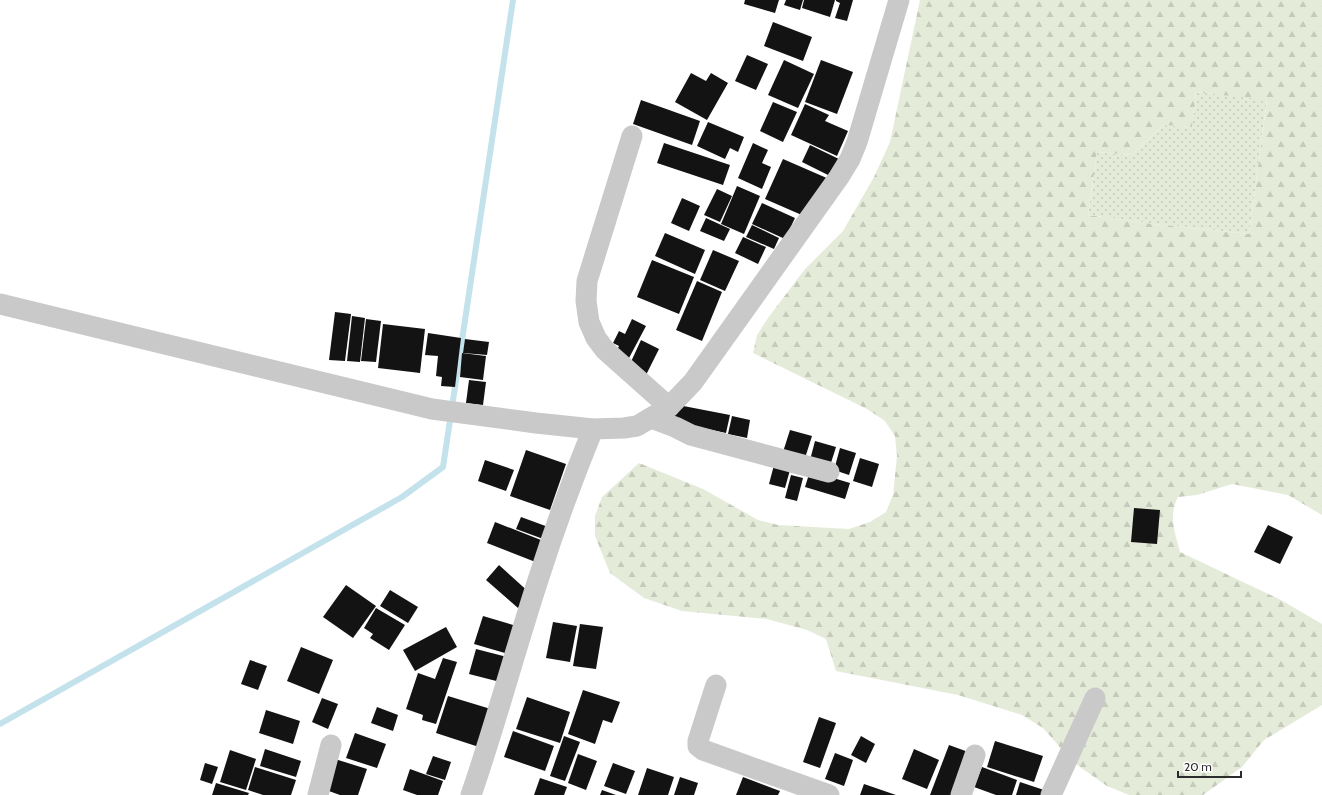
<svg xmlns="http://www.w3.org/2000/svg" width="1322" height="795" font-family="Cabin,sans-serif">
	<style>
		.grass { fill: url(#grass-dots) }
		.forest { fill: url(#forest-firs); fill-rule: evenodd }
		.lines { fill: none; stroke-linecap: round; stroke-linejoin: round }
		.stream { stroke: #c3e2ec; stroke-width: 6 }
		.building { fill: #131313 }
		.street { stroke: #c9c9c9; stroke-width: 21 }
	</style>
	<defs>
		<pattern id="grass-dots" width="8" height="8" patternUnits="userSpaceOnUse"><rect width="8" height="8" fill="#e5ebd9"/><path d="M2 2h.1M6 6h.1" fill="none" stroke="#c5caba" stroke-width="1.8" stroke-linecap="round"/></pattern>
		<pattern id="forest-firs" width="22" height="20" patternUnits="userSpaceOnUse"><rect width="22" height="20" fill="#e5ebd9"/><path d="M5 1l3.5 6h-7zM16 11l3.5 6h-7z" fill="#c5caba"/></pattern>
	</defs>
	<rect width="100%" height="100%" fill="#fff"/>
	<polygon class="grass" points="1196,92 1267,99 1249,234 1153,224 1088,215 1097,152 1131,155 1164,125 1192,127"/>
	<path class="forest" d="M 920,0 L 1322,0 L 1322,515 L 1288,495 L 1232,484 L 1197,495 L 1178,497 C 1168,516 1175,532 1180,552 L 1281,600 L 1322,624 L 1322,705 L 1264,740 L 1242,767 L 1203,795 L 1129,795 L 1107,786 L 1063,755 L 1059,746 L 1043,728 L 1022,715 L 958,695 L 836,671 L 826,639 L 807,630 L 767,619 L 682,611 L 644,598 L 610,573 L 595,536 L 595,516 L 602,497 L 639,463 L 703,489 L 758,520 L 778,525 L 849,529 L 870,522 L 886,512 L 893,495 L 897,456 L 895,436 L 885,421 L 867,409 L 753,353 L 757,335 L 768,318 L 805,269 L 843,231 L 874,177 L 890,142 ZM 1196,92 L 1267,100 L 1249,234 L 1153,224 L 1088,215 L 1097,152 L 1131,155 L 1164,125 L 1192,127 Z"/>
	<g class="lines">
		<polyline class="stream" points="0,724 402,497 443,467 513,0"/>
	</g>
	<g class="building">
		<polygon points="745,0 779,0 775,13 744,4"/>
		<polygon points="786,0 803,0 800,10 784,5"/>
		<polygon points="804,0 835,0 830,17 802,8"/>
		<polygon points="836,0 853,0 847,21 835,18 840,3 836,1"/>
		<polygon points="773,22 812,37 803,61 764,46"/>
		<polygon points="747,55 768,64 756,90 735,81"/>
		<polygon points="784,60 814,74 798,108 768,95"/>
		<polygon points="821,60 853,72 837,114 805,102"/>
		<polygon points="691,73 706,81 711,73 728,83 707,120 675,102"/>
		<polygon points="641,100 700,121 692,145 633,124"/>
		<polygon points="773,102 797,112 783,142 760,131"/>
		<polygon points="805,104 829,115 825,121 848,131 837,156 791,135"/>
		<polygon points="708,122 744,137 738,152 730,148 725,159 697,146"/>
		<polygon points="664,143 730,165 723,185 657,163"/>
		<polygon points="753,143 768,150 762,163 771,167 762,189 738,178"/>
		<polygon points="810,145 841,160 832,177 802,162"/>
		<polygon points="783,159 829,179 804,216 765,199"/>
		<polygon points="737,186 760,196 744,234 721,224"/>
		<polygon points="717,189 732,196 720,222 704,215"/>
		<polygon points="682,198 700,206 689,231 671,223"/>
		<polygon points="762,203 795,218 785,239 752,224"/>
		<polygon points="706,218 730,229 724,241 700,231"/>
		<polygon points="752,225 779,238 774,249 746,237"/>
		<polygon points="665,233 705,250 695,274 655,256"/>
		<polygon points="743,237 766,247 758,264 735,253"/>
		<polygon points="713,250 739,261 725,291 700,280"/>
		<polygon points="652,260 694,277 679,314 637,297"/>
		<polygon points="697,281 722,292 702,341 676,330"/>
		<polygon points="335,312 351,314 345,361 329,360"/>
		<polygon points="352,316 365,318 360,362 347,361"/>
		<polygon points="366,319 381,321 376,362 361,361"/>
		<polygon points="632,319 646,326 629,358 616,352 619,346 613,343 619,331 625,334"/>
		<polygon points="383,324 425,329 420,373 378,368"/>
		<polygon points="428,333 461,338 455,387 441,386 442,377 436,376 438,356 425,355"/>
		<polygon points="465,339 489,342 487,355 463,353"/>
		<polygon points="641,340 659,349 646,375 629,366"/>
		<polygon points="462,353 486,356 483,380 460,377"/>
		<polygon points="469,380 486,382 483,405 466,403"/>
		<polygon points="673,404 730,415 726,433 670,421"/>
		<polygon points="732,416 750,420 747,438 728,434"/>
		<polygon points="790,430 812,436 805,458 783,452"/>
		<polygon points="815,441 836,447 830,466 810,460"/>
		<polygon points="840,448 856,453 849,475 834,470"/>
		<polygon points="526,450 566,464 550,510 510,496"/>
		<polygon points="860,458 879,464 872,487 853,481"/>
		<polygon points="485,460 514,470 506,491 478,481"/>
		<polygon points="774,465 790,470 785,488 769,484"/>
		<polygon points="810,471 850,483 845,499 805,487"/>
		<polygon points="791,475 803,478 797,501 785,498"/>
		<polygon points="1134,508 1160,510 1157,544 1131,542"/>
		<polygon points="521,517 551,528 546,540 516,529"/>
		<polygon points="495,522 546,542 538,563 487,543"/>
		<polygon points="1268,525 1293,537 1280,564 1254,552"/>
		<polygon points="499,565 531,594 518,608 486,580"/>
		<polygon points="346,585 376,606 353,638 323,617"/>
		<polygon points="390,590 418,607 408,623 380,606"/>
		<polygon points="376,608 405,625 389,650 370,638 373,634 364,628"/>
		<polygon points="483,616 520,627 512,655 474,644"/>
		<polygon points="553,622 577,626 570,662 546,658"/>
		<polygon points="580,624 603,627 596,669 573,666"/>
		<polygon points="446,627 457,647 415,671 403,650"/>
		<polygon points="301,647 333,660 319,694 287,681"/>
		<polygon points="476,649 511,658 504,683 469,674"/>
		<polygon points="443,658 457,662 436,724 422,720 423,715 406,709 418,673 435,679"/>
		<polygon points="250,660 267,666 258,690 241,684"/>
		<polygon points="583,690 620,702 612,723 603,720 595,744 568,734"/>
		<polygon points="448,696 494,710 482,748 436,733"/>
		<polygon points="527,697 570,712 560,743 516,729"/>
		<polygon points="322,698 338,704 328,729 312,722"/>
		<polygon points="377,707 398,715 393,731 371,723"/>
		<polygon points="266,710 300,721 293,744 259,733"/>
		<polygon points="819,717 836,723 820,768 803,762"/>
		<polygon points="513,731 554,746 545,771 504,757"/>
		<polygon points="355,733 386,744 377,768 346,758"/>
		<polygon points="564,736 580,742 565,781 550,776"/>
		<polygon points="861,736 875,744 866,763 851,755"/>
		<polygon points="995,741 1043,756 1034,782 987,767"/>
		<polygon points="949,745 971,753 954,795 930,795"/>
		<polygon points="265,749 301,761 296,777 260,766"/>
		<polygon points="914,749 939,760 927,789 902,779"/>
		<polygon points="230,750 256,759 246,790 220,782"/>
		<polygon points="835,753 853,760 844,786 825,779"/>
		<polygon points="578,754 597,761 586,790 568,783"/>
		<polygon points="433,756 451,762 445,780 426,774"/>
		<polygon points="335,759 367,769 358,795 340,795 326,790"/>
		<polygon points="205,763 218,767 212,784 200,780"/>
		<polygon points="613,763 635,771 626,794 604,786"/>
		<polygon points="255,767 296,780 291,795 263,795 248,790"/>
		<polygon points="982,767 1017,780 1012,795 996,795 974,787"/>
		<polygon points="647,768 674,777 668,795 638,795"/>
		<polygon points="410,769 443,781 438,795 417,795 403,790"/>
		<polygon points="680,777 698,783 694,795 674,795"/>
		<polygon points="743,777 780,791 778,795 736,795"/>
		<polygon points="540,778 567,787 564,795 534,795"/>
		<polygon points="1020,782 1044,790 1042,795 1016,795"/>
		<polygon points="216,783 249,793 248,795 212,795"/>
		<polygon points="864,784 896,795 860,795"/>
		<polygon points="602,790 616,795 600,795"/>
	</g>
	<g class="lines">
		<g class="street">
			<polyline points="632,136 587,281 586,301 589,322 596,338 605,350 669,407"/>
			<polyline points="0,304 432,409 536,423 593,429 624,428 637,426 669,407 693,382 839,177 850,159 857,142 899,0"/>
			<polyline points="651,418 675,427 691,435 829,472"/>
			<polyline points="716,685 698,741 698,746 703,750 829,795"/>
			<polyline points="318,795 331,745"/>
			<path d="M 471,795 C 496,723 515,650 539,577 C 555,527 573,478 593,429"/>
			<polyline points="961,795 975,755"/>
			<polyline points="1051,795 1095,698"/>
		</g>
	</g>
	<path d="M1178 771v6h63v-6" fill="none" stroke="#2c2c2c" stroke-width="2"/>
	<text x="1184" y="771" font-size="12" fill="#2c2c2c" stroke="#ffffff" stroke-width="3" paint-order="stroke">20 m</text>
</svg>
